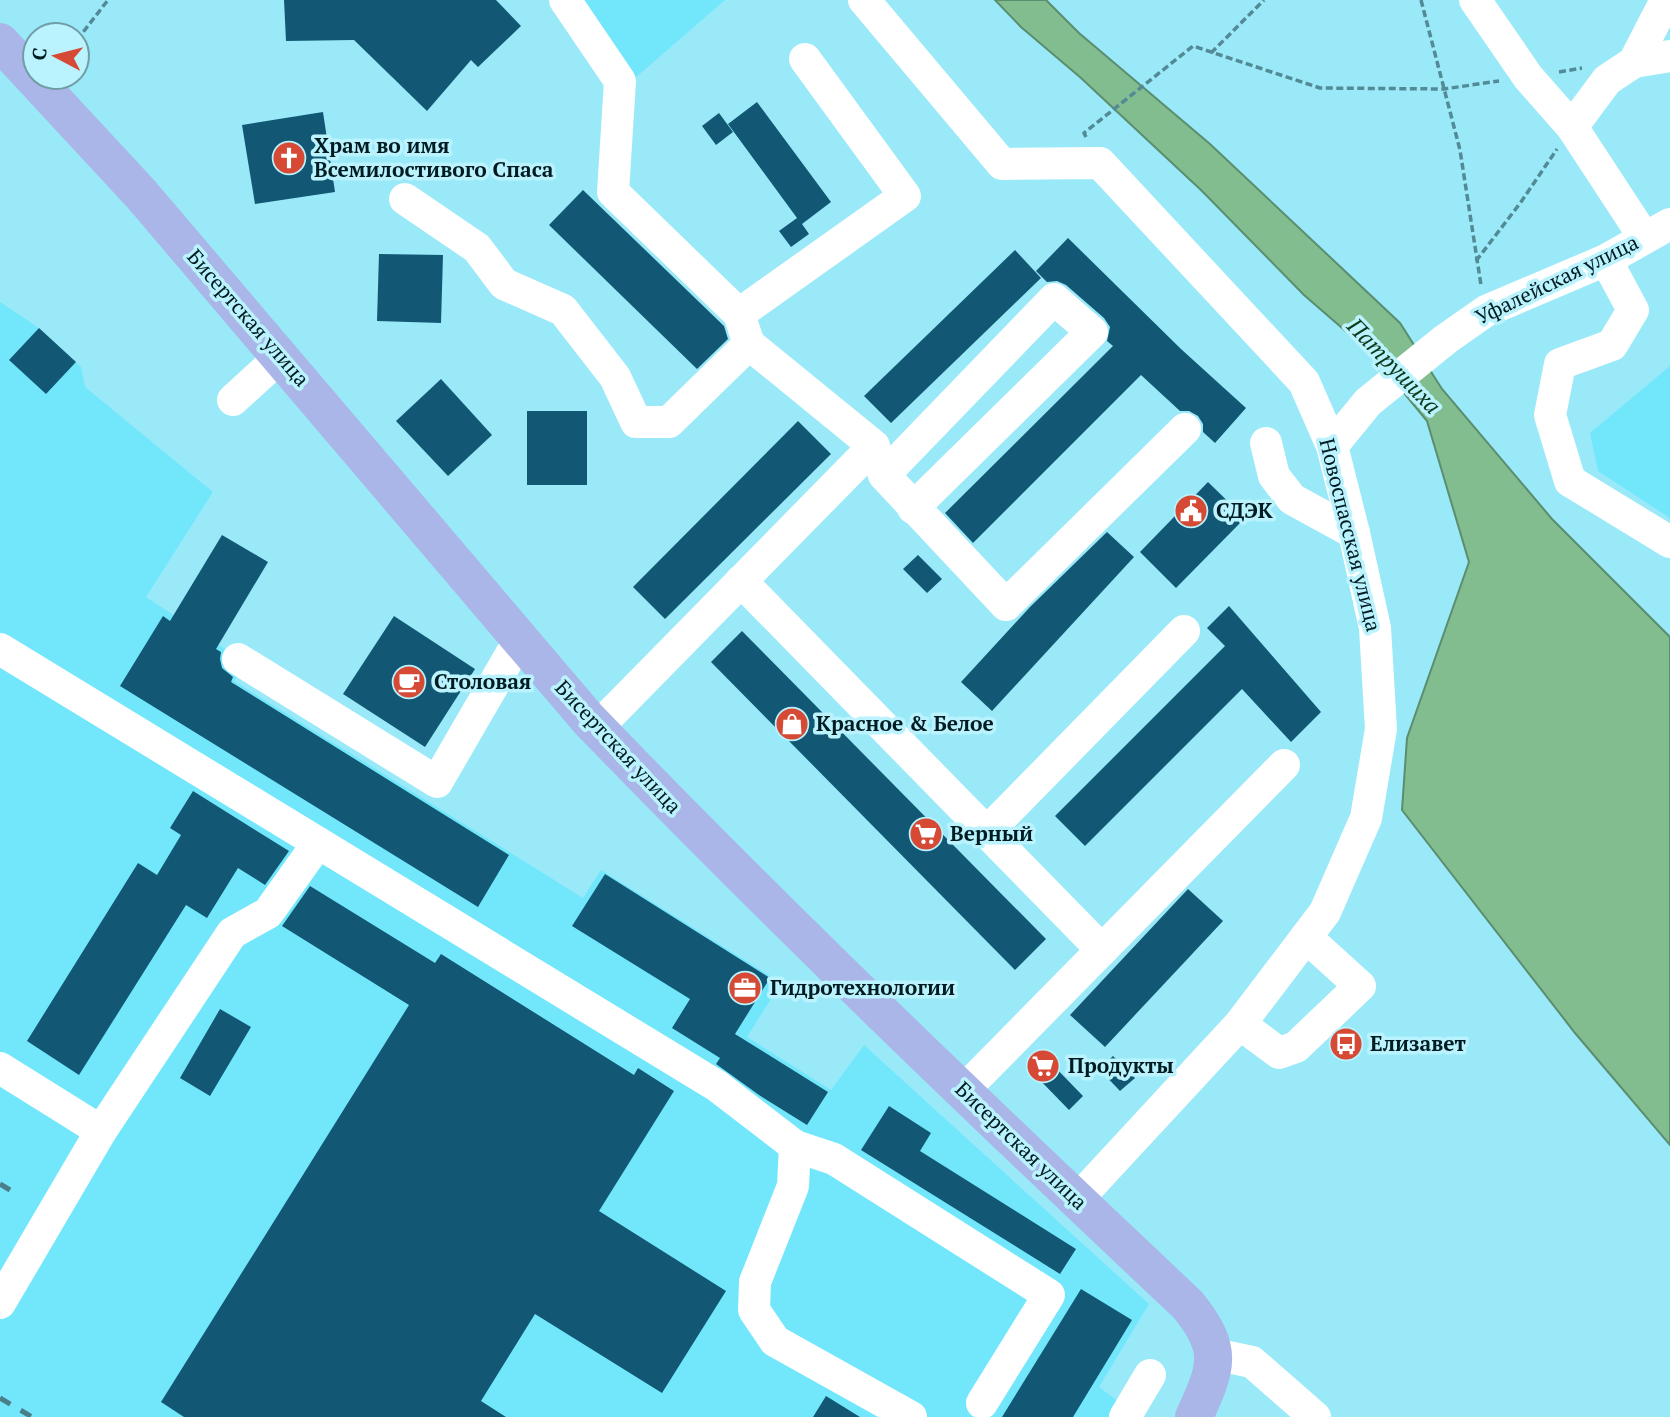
<svg xmlns="http://www.w3.org/2000/svg" width="1670" height="1417" font-family="'PT Serif',serif">
	<style>
		.built { fill: #72e7fc }
		.water { fill: #82bd90; stroke: #5b8d6f; stroke-width: 2 }
		.building { fill: #125874 }
		.lines { fill: none; stroke-linecap: round; stroke-linejoin: round }
		.path { stroke: #528a95; stroke-width: 3.5; stroke-dasharray: 7 3.5; stroke-linecap: butt }
		.minor { stroke: #fff; stroke-width: 32 }
		.major { stroke: #a9b6e7; stroke-width: 38 }
		.rail { stroke: #4a7e89; stroke-width: 5; stroke-dasharray: 12 12; stroke-linecap: butt }
		.labels { text-anchor: middle; stroke-width: 7; stroke-linejoin: round; paint-order: stroke }
		.poi-label { font-size: 21px; font-weight: bold; fill: #001c22; stroke: #baf3fe; text-anchor: start }
		.street-label { font-size: 21px; fill: #001c22; stroke: #baf3fe }
		.water-label { font-size: 23px; font-style: italic; fill: #0c391c; stroke: #baf3fe }
	</style>
	<rect width="100%" height="100%" fill="#9ae9f9"/>
	<g class="built">
		<polygon points="579,0 725,0 635,78"/>
		<polygon points="0,302 36,326 81,367 85,387 213,492 146,597 245,662 234,681 583,898 601,870 781,983 747,1037 831,1090 864,1045 1149,1304 1099,1387 1139,1417 0,1417"/>
		<polygon points="1670,366 1670,518 1598,471 1590,433"/>
	</g>
	<polygon class="water" points="995,0 1046,0 1079,33 1210,144 1400,323 1442,389 1552,519 1670,637 1670,1145 1575,1033 1402,810 1407,738 1469,562 1427,421 1372,354 1304,295 1202,191 1081,78 1021,27"/>
	<g class="building">
		<polygon points="284,0 496,0 521,26 478,67 471,60 427,111 354,40 286,41"/>
		<polygon points="757,102 831,202 802,224 809,234 791,247 779,231 797,218 728,124"/>
		<polygon points="323,112 335,192 255,204 242,125"/>
		<polygon points="719,113 733,132 716,145 702,126"/>
		<polygon points="583,190 724,326 728,339 697,369 549,225"/>
		<polygon points="1068,238 1181,349 1246,408 1215,443 1203,432 1203,424 1198,416 1189,411 1180,411 1141,375 973,543 945,513 1113,346 1107,341 1110,327 1104,318 1066,285 1057,281 1047,282 1036,271"/>
		<polygon points="1015,250 1041,278 891,423 864,396"/>
		<polygon points="379,254 443,255 441,323 377,321"/>
		<polygon points="39,328 76,362 46,394 9,360"/>
		<polygon points="441,379 492,435 448,476 396,421"/>
		<rect x="527" y="411" width="60" height="74"/>
		<polygon points="798,421 831,454 665,619 633,587"/>
		<polygon points="1208,482 1245,518 1176,588 1140,552"/>
		<polygon points="1107,532 1134,557 992,711 961,682 1030,607"/>
		<polygon points="222,535 268,562 216,649 221,652 220,659 222,668 233,677 231,682 509,855 478,907 120,686 163,616 170,621"/>
		<polygon points="918,555 942,579 927,593 903,569"/>
		<polygon points="1229,606 1321,712 1291,742 1242,689 1085,846 1055,816 1225,646 1207,628"/>
		<polygon points="394,616 475,669 425,747 343,694"/>
		<polygon points="742,631 1046,939 1015,970 711,662"/>
		<polygon points="193,791 289,851 265,885 238,868 207,918 186,905 79,1075 27,1041 138,863 157,875 181,835 170,828"/>
		<polygon points="605,874 770,978 735,1034 828,1092 807,1125 759,1095 716,1064 720,1058 672,1028 690,999 572,926"/>
		<polygon points="310,886 435,963 441,954 634,1075 638,1068 674,1091 599,1211 726,1291 662,1393 535,1314 481,1401 506,1417 184,1417 161,1402 409,1005 282,926"/>
		<polygon points="1188,889 1223,921 1105,1047 1070,1015"/>
		<polygon points="220,1009 251,1027 210,1096 180,1078"/>
		<polygon points="1113,1056 1135,1078 1120,1091 1099,1069"/>
		<polygon points="1048,1060 1083,1096 1069,1110 1034,1074"/>
		<polygon points="889,1106 931,1133 920,1151 1076,1249 1060,1274 861,1150"/>
		<polygon points="1081,1289 1132,1320 1073,1417 1002,1417"/>
		<polygon points="826,1396 860,1417 813,1417"/>
	</g>
	<g class="lines">
		<g class="path">
			<polyline points="1421,0 1460,150 1481,285"/>
			<polyline points="77,40 108,0"/>
			<polyline points="1211,53 1264,0"/>
			<polyline points="1559,72 1582,68"/>
			<polyline points="1086,137 1084,133 1193,46 1320,88 1444,89 1499,81"/>
			<polyline points="1476,261 1521,202 1557,149"/>
		</g>
		<g class="minor">
			<polyline points="565,0 620,81 613,192 739,314 749,344 874,446 597,728"/>
			<polyline points="864,0 1002,164 1100,163 1304,382 1332,446 1354,533 1375,628 1381,729 1366,818 1325,912 1240,1024 1077,1200"/>
			<polyline points="1475,0 1528,77 1572,127 1644,237"/>
			<polyline points="1634,62 1670,56"/>
			<polyline points="1572,127 1607,80 1634,62 1666,0"/>
			<polyline points="405,199 477,248 504,284 563,310 615,377 636,422 669,422 749,344"/>
			<polyline points="1606,260 1633,310 1612,345 1560,364 1550,415 1570,481 1670,542"/>
			<polyline points="739,314 905,196 805,59"/>
			<polyline points="233,400 281,356"/>
			<polyline points="1266,443 1274,476 1292,499 1354,533"/>
			<polyline points="1332,446 1368,402 1446,339 1486,311 1606,260 1670,224"/>
			<polyline points="877,454 884,475 1006,605 1185,429"/>
			<polyline points="884,475 1054,299 1092,332 913,508"/>
			<polyline points="741,581 1102,950"/>
			<polyline points="0,649 717,1086 795,1146 793,1186 755,1282 754,1310 775,1341 911,1417"/>
			<polyline points="238,659 437,782 521,637"/>
			<polyline points="987,832 1184,631"/>
			<polyline points="1240,1024 1279,1053 1296,1047 1360,986 1306,937"/>
			<polyline points="0,1068 101,1131 232,933 268,913 318,843"/>
			<polyline points="963,1091 1284,765"/>
			<polyline points="795,1146 834,1159 1049,1295 982,1403"/>
			<polyline points="0,1303 101,1131"/>
			<polyline points="1214,1354 1252,1362 1315,1417"/>
			<polyline points="1125,1417 1150,1375"/>
		</g>
		<path class="major" d="M 0,42 L 141,194 L 588,719 C 782,920 984,1113 1188,1305 C 1224,1350 1217,1367 1194,1417"/>
		<g class="rail">
			<polyline points="0,1184 10,1190"/>
			<polyline points="0,1398 32,1417"/>
		</g>
	</g>
	<defs>
		<symbol id="church-disc" viewBox="-11 -11 22 22"><circle r="9.5" fill="#d54935" stroke="#baf3fe"/><path d="M-1.2-6h2.4v3.5h3.3v2.4h-3.3V6h-2.4V-.1h-3.3v-2.4h3.3Z" fill="#fff"/></symbol>
		<symbol id="civic-disc" viewBox="-11 -11 22 22"><circle r="9.5" fill="#d54935" stroke="#baf3fe"/><path d="M-.6-6.5H3V-4.5H.6V-3L4-1V1h2V6H-6V1h2V-1L-.6-3ZM-1.2 2.5V6h2.4V2.5Z" fill="#fff"/></symbol>
		<symbol id="cafe-disc" viewBox="-11 -11 22 22"><circle r="9.5" fill="#d54935" stroke="#baf3fe"/><path d="M-5.5-4.5H6V0H3Q3 3.5 0 3.5H-2.5Q-5.5 3.5-5.5 0ZM3-3.2v2h1.7v-2ZM-6 4.5H4V6H-6Z" fill="#fff"/></symbol>
		<symbol id="shop-disc" viewBox="-11 -11 22 22"><circle r="9.5" fill="#d54935" stroke="#baf3fe"/><path d="M-5-2.5h2.3a2.7 3.5 0 0 1 5.4 0H5L5.5 6h-11ZM-1.5-2.5h3a1.5 2.3 0 0 0-3 0Z" fill="#fff"/></symbol>
		<symbol id="supermarket-disc" viewBox="-11 -11 22 22"><circle r="9.5" fill="#d54935" stroke="#baf3fe"/><path d="M-6-5.5h2.5l.6 2H6L4.5 2H-2.5L-4.4-4H-6ZM-1.5 3.2a1.3 1.3 0 1 0 .1 0ZM3 3.2a1.3 1.3 0 1 0 .1 0Z" fill="#fff"/></symbol>
		<symbol id="office-disc" viewBox="-11 -11 22 22"><circle r="9.5" fill="#d54935" stroke="#baf3fe"/><path d="M-6-3h4V-5.5h4V-3h4V5H-6ZM-1-4.5V-3h2v-1.5ZM-6 0V1H6V0Z" fill="#fff"/></symbol>
		<symbol id="bus-disc" viewBox="-11 -11 22 22"><circle r="9.5" fill="#d54935" stroke="#baf3fe"/><path d="M-5-6H5V4H4V6H2V4H-2V6H-4V4H-5ZM-3.5-4V0h7V-4ZM-3.5 1.2v1.5H-2V1.2ZM2 1.2v1.5H3.5V1.2Z" fill="#fff"/></symbol>
	</defs>
	<g fill-rule="evenodd">
		<use href="#church-disc" x="270" y="139" width="38" height="38"/>
		<use href="#civic-disc" x="1172" y="492" width="38" height="38"/>
		<use href="#cafe-disc" x="390" y="663" width="38" height="38"/>
		<use href="#shop-disc" x="773" y="705" width="38" height="38"/>
		<use href="#supermarket-disc" x="907" y="815" width="38" height="38"/>
		<use href="#office-disc" x="726" y="969" width="38" height="38"/>
		<use href="#bus-disc" x="1327" y="1025" width="38" height="38"/>
		<use href="#supermarket-disc" x="1024" y="1047" width="38" height="38"/>
	</g>
	<g class="labels">
		<g class="poi-label">
			<text x="314" y="153">Храм во имя<tspan x="314" dy="24">Всемилостивого Спаса</tspan></text>
			<text x="1216" y="518">СДЭК</text>
			<text x="434" y="689">Столовая</text>
			<text x="816" y="731">Красное &amp; Белое</text>
			<text x="950" y="841">Верный</text>
			<text x="770" y="995">Гидротехнологии</text>
			<text x="1370" y="1051">Елизавет</text>
			<text x="1068" y="1073">Продукты</text>
		</g>
		<g class="street-label">
			<text transform="translate(1557 280) rotate(-26)" y="7">Уфалейская улица</text>
			<text transform="translate(248 318) rotate(49)" y="7">Бисертская улица</text>
			<text transform="translate(1350 535) rotate(76)" y="7">Новоспасская улица</text>
			<text transform="translate(618 747) rotate(47)" y="7">Бисертская улица</text>
			<text transform="translate(1021 1146) rotate(44)" y="7">Бисертская улица</text>
		</g>
		<g class="water-label">
			<text transform="translate(1394 366) rotate(46)" y="8">Патрушиха</text>
		</g>
	</g>
	<g transform="translate(56 56) rotate(277)"><circle r="33" fill="#baf3fe" stroke="#709da6" stroke-width="2"/>
	<path d="M0-5L12 26L0 18L-12 26Z" fill="#d54935"/>
	<text y="-10" font-size="19" font-weight="bold" text-anchor="middle" fill="#001c22">С</text>
	</g>
</svg>
